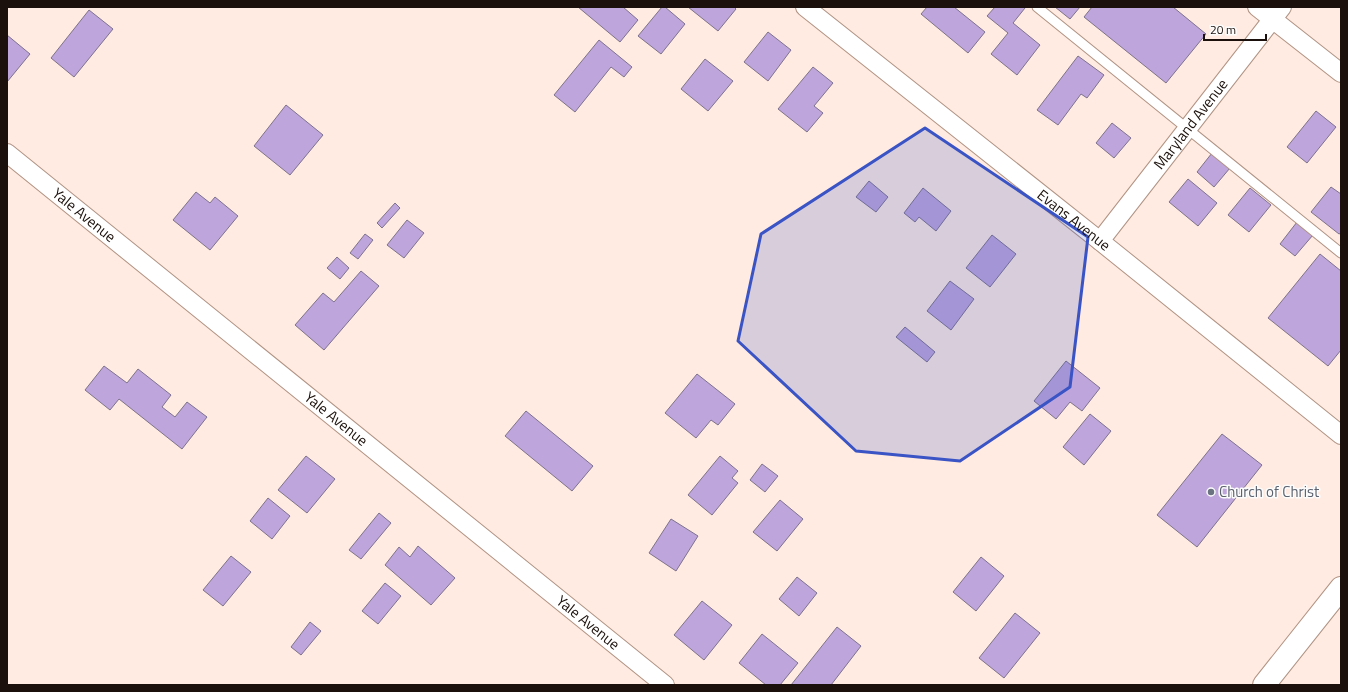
<svg xmlns="http://www.w3.org/2000/svg" width="1348" height="692" font-family="'Titillium Web',sans-serif">
	<style>
		.building { fill: #bea5dc; stroke: #7e728d }
		.lines { fill: none; stroke-linecap: round; stroke-linejoin: round }
		.lane-casing { stroke: #b19384; stroke-width: 11 }
		.street-casing { stroke: #b19384; stroke-width: 20 }
		.secondary-casing { stroke: #b19384; stroke-width: 24 }
		.lane { stroke: #fff; stroke-width: 9 }
		.street { stroke: #fff; stroke-width: 18 }
		.secondary { stroke: #fff; stroke-width: 22 }
		.marked { fill: #3a53c5; fill-opacity: 0.2; stroke: #3a53c5; stroke-width: 3; stroke-linejoin: round }
		.worship-dot { fill: #6b7280; stroke: #fcfcfc; stroke-width: 1.5 }
		.labels { text-anchor: middle; stroke-width: 3; stroke-linejoin: round; paint-order: stroke }
		.street-label { font-size: 15px; fill: #1b100b; stroke: #fcfcfc }
		.worship-label { font-size: 15px; fill: #5b616d; stroke: #fcfcfc; text-anchor: start }
	</style>
	<rect width="100%" height="100%" fill="#ffebe1"/>
	<g class="building">
		<polygon points="578,7 623,7 638,20 620,42"/>
		<polygon points="662,7 665,7 685,24 661,54 638,36"/>
		<polygon points="688,7 734,7 736,9 718,31"/>
		<polygon points="927,7 954,7 985,32 968,53 921,14"/>
		<polygon points="995,7 1024,7 1025,8 1013,23 1040,45 1017,75 991,54 1008,33 987,16"/>
		<polygon points="1055,7 1080,7 1070,19"/>
		<polygon points="1092,7 1173,7 1206,34 1166,83 1084,17"/>
		<polygon points="89,10 113,29 74,77 51,58"/>
		<polygon points="768,32 791,50 768,81 744,62"/>
		<polygon points="7,35 30,54 7,82"/>
		<polygon points="599,40 632,67 624,77 611,67 575,112 554,95"/>
		<polygon points="1078,56 1104,75 1087,98 1081,94 1058,125 1037,110"/>
		<polygon points="705,59 733,81 708,111 681,89"/>
		<polygon points="813,67 833,83 814,106 823,113 807,132 778,109"/>
		<polygon points="286,105 323,135 290,175 254,146"/>
		<polygon points="1316,111 1336,127 1307,163 1287,147"/>
		<polygon points="1112,123 1131,138 1114,158 1096,143"/>
		<polygon points="1212,153 1230,168 1214,187 1197,172"/>
		<polygon points="1188,179 1217,203 1198,226 1169,202"/>
		<polygon points="869,181 888,197 876,212 856,197"/>
		<polygon points="1331,187 1341,194 1341,233 1339,234 1311,212"/>
		<polygon points="923,188 951,211 936,231 919,217 915,222 904,213"/>
		<polygon points="1250,188 1271,205 1249,232 1228,215"/>
		<polygon points="196,192 210,203 215,197 238,216 210,250 173,220"/>
		<polygon points="395,203 400,208 382,228 377,223"/>
		<polygon points="407,220 424,233 404,258 387,245"/>
		<polygon points="1297,222 1313,235 1295,256 1280,244"/>
		<polygon points="365,234 373,240 358,259 350,253"/>
		<polygon points="992,235 1016,254 990,287 966,268"/>
		<polygon points="1320,254 1341,271 1341,350 1328,366 1268,318"/>
		<polygon points="337,257 349,268 340,279 327,268"/>
		<polygon points="361,271 379,286 324,350 295,325 323,293 334,302"/>
		<polygon points="950,281 974,299 951,330 927,311"/>
		<polygon points="905,327 935,352 927,362 896,337"/>
		<polygon points="1066,361 1100,388 1082,411 1070,402 1056,419 1034,401"/>
		<polygon points="104,366 127,383 138,369 171,395 162,407 175,417 187,402 207,417 182,449 119,399 110,410 85,390"/>
		<polygon points="697,374 735,404 718,425 711,420 696,438 665,413"/>
		<polygon points="526,411 593,466 572,491 505,436"/>
		<polygon points="1090,414 1111,431 1084,465 1063,447"/>
		<polygon points="1222,434 1262,465 1197,547 1157,515"/>
		<polygon points="306,456 335,479 307,513 278,490"/>
		<polygon points="720,456 738,471 732,478 738,483 712,515 688,495"/>
		<polygon points="762,464 778,476 765,492 750,480"/>
		<polygon points="268,498 290,516 272,539 250,521"/>
		<polygon points="780,500 803,519 777,551 753,532"/>
		<polygon points="379,513 391,523 361,559 349,550"/>
		<polygon points="671,519 698,536 676,571 649,553"/>
		<polygon points="418,546 455,578 431,605 385,565 399,547 410,557"/>
		<polygon points="231,556 251,572 223,606 203,590"/>
		<polygon points="981,557 1004,576 976,611 953,592"/>
		<polygon points="797,577 817,593 799,616 779,599"/>
		<polygon points="385,583 401,596 378,624 362,611"/>
		<polygon points="702,601 732,625 704,660 674,635"/>
		<polygon points="1015,613 1040,633 1004,678 979,658"/>
		<polygon points="310,622 321,631 301,655 291,647"/>
		<polygon points="837,627 861,646 831,685 791,685"/>
		<polygon points="762,634 798,663 780,685 766,685 739,663"/>
	</g>
	<g class="lines">
		<defs>
			<polyline id="lane" points="1037,7 1341,253"/>
			<g id="street">
				<path id="s1" d="M 805,7 L 1100,241 L 1341,435"/>
				<polyline points="1257,7 1341,73"/>
				<path id="s2" d="M 7,153 L 665,685"/>
				<path id="s3" d="M 1100,241 L 1282,7"/>
			</g>
			<polyline id="secondary" points="1264,685 1341,588"/>
		</defs>
		<use href="#lane" class="lane-casing"/>
		<use href="#street" class="street-casing"/>
		<use href="#secondary" class="secondary-casing"/>
		<use href="#lane" class="lane"/>
		<use href="#street" class="street"/>
		<use href="#secondary" class="secondary"/>
	</g>
	<path class="marked" d="M 925,128 L 1088,237 L 1070,387 L 960,461 L 856,451 L 738,341 L 761,234 Z"/>
	<circle class="worship-dot" cx="1211" cy="492" r="4"/>
	<g class="labels">
		<g class="street-label">
			<text dy="5" stroke="none"><textPath href="#s3" startOffset="148">Maryland Avenue</textPath></text>
			<text dy="5" stroke="none"><textPath href="#s2" startOffset="99">Yale Avenue</textPath></text>
			<text dy="5" stroke="none"><textPath href="#s1" startOffset="343">Evans Avenue</textPath></text>
			<text dy="5" stroke="none"><textPath href="#s2" startOffset="423">Yale Avenue</textPath></text>
			<text dy="5" stroke="none"><textPath href="#s2" startOffset="747">Yale Avenue</textPath></text>
		</g>
		<g class="worship-label">
			<text x="1219" y="497">Church of Christ</text>
		</g>
	</g>
	<rect width="1348" height="692" fill="none" stroke="#1b100b" stroke-width="16"/>
	<path d="M1204 34v6h62v-6" fill="none" stroke="#1b100b" stroke-width="2"/>
	<text x="1210" y="34" font-size="12" fill="#1b100b" stroke="#fcfcfc" stroke-width="3" paint-order="stroke">20 m</text>
</svg>
